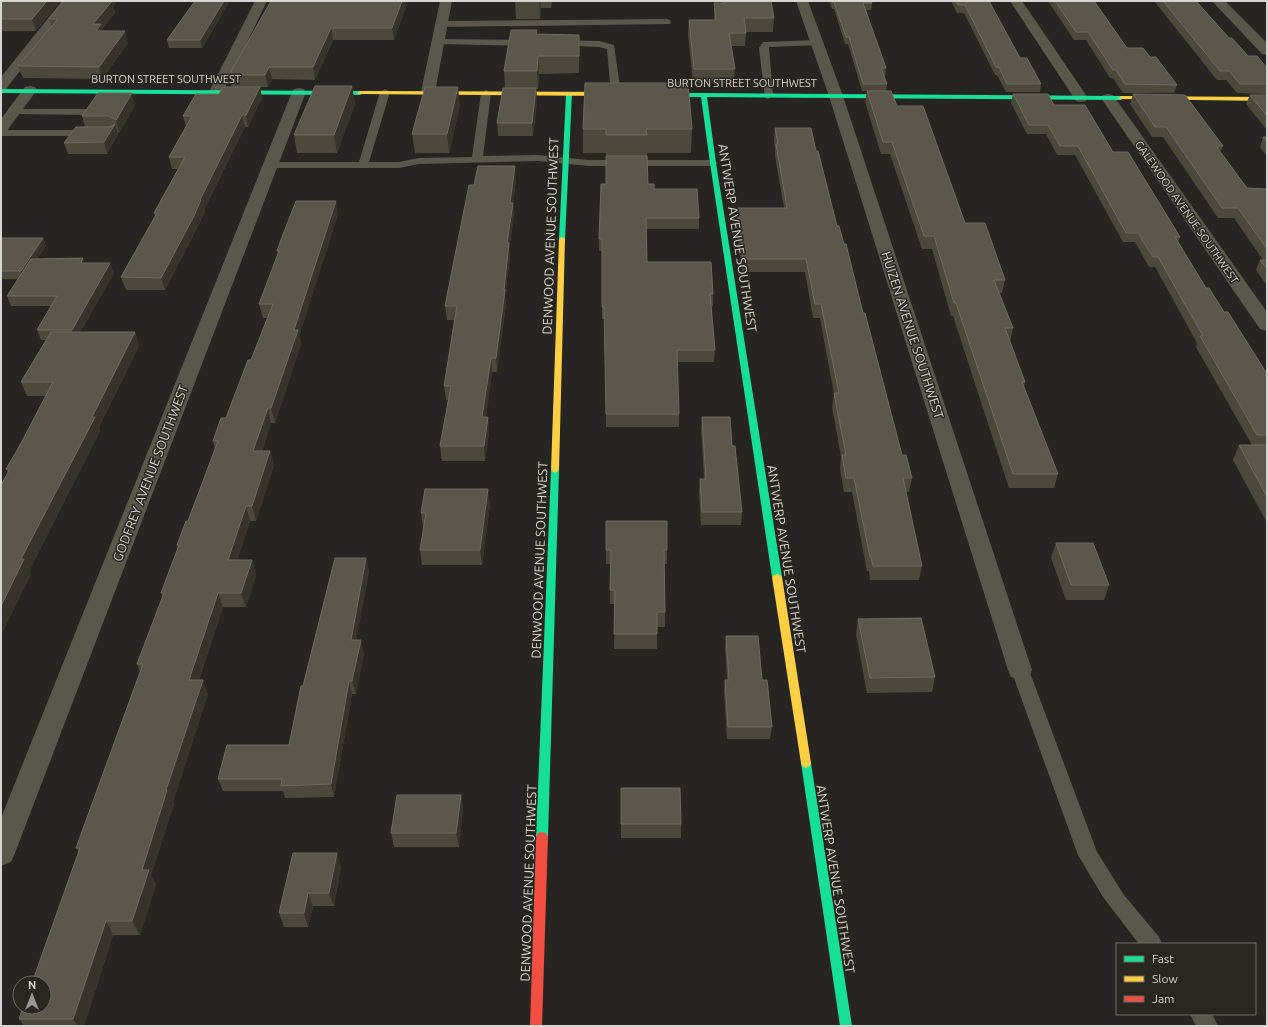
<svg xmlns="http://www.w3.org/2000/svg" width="1268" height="1027" font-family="Ubuntu,sans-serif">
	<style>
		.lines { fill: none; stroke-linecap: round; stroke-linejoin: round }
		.lane { fill: #5a574d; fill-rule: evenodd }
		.street { fill: #5a574d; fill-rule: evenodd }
		.fast { fill: #16e098; fill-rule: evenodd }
		.slow { fill: #ffcf43; fill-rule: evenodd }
		.jam { fill: #f24e42; fill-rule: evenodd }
		.wall { fill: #4c483c }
		.shaded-wall { fill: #37332b }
		.building { fill: #5b574c; stroke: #6f6b61 }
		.labels { text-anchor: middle; stroke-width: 3; stroke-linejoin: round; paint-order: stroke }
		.far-street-label { font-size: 11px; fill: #d7d5d1; stroke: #29261f }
		.street-label { font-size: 13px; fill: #d7d5d1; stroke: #29261f }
	</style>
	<rect width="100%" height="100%" fill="#272521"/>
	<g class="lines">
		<g class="lane">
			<polygon points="667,19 670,20 671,22 670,24 442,27 438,24 442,21"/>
			<polygon points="438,39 529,40 533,43 529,46 435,44 434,42 435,40"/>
			<polygon points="559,40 599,41 614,45 621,94 619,96 616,97 611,94 607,49 599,47 556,45 555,43 556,41"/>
			<polygon points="817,40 820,41 821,43 820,45 769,47 773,96 768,99 765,98 759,48 763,42"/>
			<polygon points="385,89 390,92 369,162 399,162 419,158 472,157 481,93 486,90 491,93 483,156 538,155 589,160 713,160 718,163 713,166 589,166 538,161 419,164 399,168 271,168 266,165 271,162 359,162 380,92"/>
			<polygon points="14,109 88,109 93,112 88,115 11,114 9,112"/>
			<polygon points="1,130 92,130 97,133 92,136 1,136"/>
			<polygon points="1020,663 1026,665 1029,670 1097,852 1124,895 1159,937 1162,944 1139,944 1103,897 1078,855 1011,670 1014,665"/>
			<polygon points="1190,1014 1212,1014 1218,1026 1196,1026"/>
		</g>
		<g class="street">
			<polygon points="62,1 74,1 6,89 1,90 1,77"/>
			<polygon points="255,1 267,1 223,92 221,95 216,96 211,95 209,92"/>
			<polygon points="440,1 452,1 435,92 433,95 428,96 423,95 421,92"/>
			<polygon points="796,1 808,1 843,96 1032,670 1029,677 1020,680 1011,677 1008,670 829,96"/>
			<polygon points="1010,1 1022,1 1088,98 1086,101 1081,102 1076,101"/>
			<polygon points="1212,1 1225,1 1267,43 1267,55 1262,54"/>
			<polygon points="30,86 35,87 37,90 6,132 1,133 1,119 25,87"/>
			<polygon points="299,88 304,89 306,92 15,853 11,862 1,866 1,818 292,92 294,89"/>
			<polygon points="1108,94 1113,95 1267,312 1267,331 1260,329 1101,98 1103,95"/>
		</g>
		<g class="fast">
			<polygon points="1,89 360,91 363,93 360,95 1,93"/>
			<polygon points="569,92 572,94 565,239 562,241 559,239 566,94"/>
			<polygon points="704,93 1121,96 1124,98 1121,100 707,97 716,163 782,577 780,579 774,579 772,577 710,163 701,97 660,97 657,95 660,93"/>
			<polygon points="555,467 559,470 548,837 546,841 542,842 538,841 536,837 551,470"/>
			<polygon points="806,758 810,760 811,763 852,1026 840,1026 801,763 802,760"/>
		</g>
		<g class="slow">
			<polygon points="360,91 614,92 617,94 614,96 358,94 358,92"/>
			<polygon points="1121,96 1267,97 1267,101 1119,99 1118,98"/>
			<polygon points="562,237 565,239 559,470 555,473 551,470 559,239"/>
			<polygon points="777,574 780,575 782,577 811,763 810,766 806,768 802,766 801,763 772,577 774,575"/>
		</g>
		<polygon class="jam" points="542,832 546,833 548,837 542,1026 530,1026 536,837 538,833"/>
	</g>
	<g class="wall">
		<polygon points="1,1 60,1 36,31 1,31"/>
		<polygon points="64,1 117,1 113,6 115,13 102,29 103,31 128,43 102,79 23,78 18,66 52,27 49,19"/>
		<polygon points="195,1 230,1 202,48 169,48 167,40"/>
		<polygon points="271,1 408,1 394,40 333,40 315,80 272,79 268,87 260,87 262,98 248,127 245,127 204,210 205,212 196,230 165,290 126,290 121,277 155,216 154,213 178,169 172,169 169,157 186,127 183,116 219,94 232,87 229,75"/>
		<polygon points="515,1 552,1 551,8 541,8 540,19 516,19"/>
		<polygon points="722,1 771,1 774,18 773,32 746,32 745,46 731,46 735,69 734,83 693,83 688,34 689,20 714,20 714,3 723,3"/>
		<polygon points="829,1 871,1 872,3 871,10 866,10 886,68 885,76 884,76 887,84 886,91 897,106 965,223 1005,280 1002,293 999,293 1013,328 1010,342 1025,382 1024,387 1058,474 1054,488 1009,488 953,316 951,316 932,249 922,249 890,154 881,154 865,102 867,91 862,91 848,44 845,44 834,9 832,9"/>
		<polygon points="951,1 989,1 1020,58 1041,84 1040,92 1006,92 997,75 995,75 964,13 957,13"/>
		<polygon points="1048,1 1094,1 1127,48 1150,57 1177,85 1174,93 1123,93 1113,78 1110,78 1086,40 1074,40"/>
		<polygon points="1154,1 1196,1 1229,38 1248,56 1267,68 1267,94 1237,93 1226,80 1217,80"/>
		<polygon points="537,34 579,35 579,73 539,74 538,89 536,89 537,100 533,136 498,136 497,123 505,88 504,71"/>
		<polygon points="352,86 355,104 337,153 297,153 294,135"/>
		<polygon points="1013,94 1054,105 1113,152 1180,237 1178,242 1206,288 1224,312 1267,374 1267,445 1252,445 1196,347 1197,343 1155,267 1149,267 1135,242 1123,242 1075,155 1057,155 1046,134 1027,134 1011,103"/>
		<polygon points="1133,94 1223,146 1220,152 1247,188 1267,189 1267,286 1256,270 1260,260 1263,260 1234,218 1218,218 1163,137 1152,137 1130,104"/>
		<polygon points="1250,95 1267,95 1267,130 1246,104"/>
		<polygon points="135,105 119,133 118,132 118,134 107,154 68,154 64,143 85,127 82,116"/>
		<polygon points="460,105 449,153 415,153 412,134"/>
		<polygon points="775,128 816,151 837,226 844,244 902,455 912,478 909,492 906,492 922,566 919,580 870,580 869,571 867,571 852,492 844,492 840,469 841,456 832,407 834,394 820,318 813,318 805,272 742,272 736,221 737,208 784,208 775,156 775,150 774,141"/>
		<polygon points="583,129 692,129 691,153 647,153 648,184 654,189 699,218 699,229 646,229 647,262 713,294 713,306 711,306 715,350 714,362 677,362 679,414 679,427 606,427 605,319 602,319 602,251 599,251 599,239 606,184 606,153 583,153"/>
		<polygon points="1263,137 1267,137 1267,156 1260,147"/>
		<polygon points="516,179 513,203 514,216 509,249 510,257 505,296 506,304 497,372 492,372 486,417 488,417 489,432 485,461 442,461 440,446 448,400 446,400 444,386 454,320 447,320 445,306 474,185"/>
		<polygon points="338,214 299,336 301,344 275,423 271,423 262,451 270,451 274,465 256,521 250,521 237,560 252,560 256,575 246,607 223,607 199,680 208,694 173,802 174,804 151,875 156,884 140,935 113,935 84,1026 24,1026 19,1019 79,852 76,848 140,672 137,664 163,597 161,593 178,549 177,545 188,521 215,449 213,441 226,418 251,360 267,318 263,318 259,304 278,255 277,251"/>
		<polygon points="1,238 43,238 46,246 37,259 85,263 114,273 80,332 135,332 139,346 99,427 100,431 29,571 31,574 1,635 8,473 6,469 19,447 46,396 27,396 21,382 46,340 41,340 37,330 51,306 11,306 7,296 18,279 1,279"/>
		<polygon points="702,417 732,446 742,512 741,525 701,525 699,492 700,479 704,479 701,429"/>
		<polygon points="1239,445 1267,445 1267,523 1233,460"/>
		<polygon points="490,504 482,565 422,565 420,550 424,528 423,528 421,513"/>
		<polygon points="1056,543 1109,585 1104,600 1066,600 1051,558"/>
		<polygon points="606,550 667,550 667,564 664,564 665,612 665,627 657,627 657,649 614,649 615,604 610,604 610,564 606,564"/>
		<polygon points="366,558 369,571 356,640 364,653 356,694 352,694 334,797 285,798 283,791 223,791 218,779 289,745 303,686"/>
		<polygon points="858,619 935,677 932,692 867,693 856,634"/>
		<polygon points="726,636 762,680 772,727 770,739 727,739 724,692 725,680 727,680 725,648"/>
		<polygon points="461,795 463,809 459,847 394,847 391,833"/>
		<rect x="621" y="824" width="60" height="14"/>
		<polygon points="341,867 334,906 313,906 308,927 284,927 279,913"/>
	</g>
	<g class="shaded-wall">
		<polygon points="47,1 60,1 36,31 32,19"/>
		<polygon points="105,1 117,1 113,6 115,13 102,29 105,36 100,43 93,24"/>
		<polygon points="224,1 230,1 202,48 200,40"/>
		<polygon points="402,1 408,1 394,40 392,28"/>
		<polygon points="539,1 540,1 541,8 540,19"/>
		<polygon points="331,28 333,40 315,80 313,67"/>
		<polygon points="125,31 128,43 102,79 99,67"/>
		<polygon points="579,35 580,52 579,73"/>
		<polygon points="538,56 539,74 538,89 537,71"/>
		<polygon points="269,67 272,79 268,87 265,75"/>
		<polygon points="352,86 355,104 337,153 334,135"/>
		<polygon points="260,87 262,98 248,127 246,115"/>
		<polygon points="458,87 460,105 449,153 447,134"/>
		<polygon points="536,88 537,100 533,136 532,123"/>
		<polygon points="132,93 135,105 119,133 116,120"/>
		<polygon points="242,115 245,127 204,210 205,212 196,230 165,290 161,278"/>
		<polygon points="115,124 118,134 107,154 104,142"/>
		<polygon points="515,166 516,179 513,204 513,203 514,216 509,249 510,257 505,296 506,304 497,372 496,358 504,290 510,203"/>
		<polygon points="336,201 338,214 299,336 301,344 275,423 271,408 294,330"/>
		<polygon points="43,238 46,246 24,278 21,271"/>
		<polygon points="83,258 86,268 81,263"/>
		<polygon points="110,263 114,273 76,340 72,330"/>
		<polygon points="135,332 139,346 99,427 100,431 29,571 31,574 1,635 1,606 21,559"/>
		<polygon points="491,358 492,372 484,432 482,417"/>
		<polygon points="268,408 271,423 257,465 253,451"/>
		<polygon points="488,417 489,432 485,461 484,446"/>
		<polygon points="270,451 274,465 256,521 252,506"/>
		<polygon points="488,489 490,504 482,565 480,550"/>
		<polygon points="246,506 250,521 233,575 228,560"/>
		<polygon points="366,558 369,571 354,653 351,640"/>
		<polygon points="252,560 256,575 246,607 241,593"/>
		<polygon points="218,593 223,607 194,694 189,680"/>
		<polygon points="361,640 364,653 356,694 352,681"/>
		<polygon points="203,680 208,694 173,802 174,804 151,875 156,884 140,935 132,921 142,870 166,790"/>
		<polygon points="349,681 352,694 334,797 331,784"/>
		<polygon points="461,795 463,809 459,847 456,833"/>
		<polygon points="337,853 341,867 334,906 329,893"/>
		<polygon points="308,893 313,906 308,927 304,913"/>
		<polygon points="106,921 113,935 84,1026 78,1026 73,1019"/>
	</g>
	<g class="building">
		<polygon points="1,1 47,1 32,19 1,19"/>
		<polygon points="64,1 112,1 93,24 101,24 96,31 125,31 99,67 18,66 58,19 49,19"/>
		<polygon points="195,1 224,1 200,40 167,40"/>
		<polygon points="271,1 402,1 392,28 331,28 313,67 269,67 265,75 229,75"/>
		<polygon points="725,1 771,1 774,18 744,18 746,33 729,33 735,69 694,69 689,20 716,20 714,3 725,3"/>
		<polygon points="832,1 871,1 872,3 863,3 886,68 881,68 887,84 863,84 849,37 846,37 834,2 832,2"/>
		<polygon points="956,1 989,1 1020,58 1027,58 1041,84 1007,84 999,67 996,67 965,5 958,5"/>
		<polygon points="1055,1 1094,1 1127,48 1143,48 1150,57 1156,57 1177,85 1125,84 1116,70 1113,70 1088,32 1076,32"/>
		<polygon points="1163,1 1196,1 1229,38 1232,38 1248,56 1257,56 1267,68 1267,84 1240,84 1229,71 1220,71"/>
		<polygon points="511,30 537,30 536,34 579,35 579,56 538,56 537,71 504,71"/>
		<polygon points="585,83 688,83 692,129 646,129 647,135 606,135 606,129 583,129"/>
		<polygon points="315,86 352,86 334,135 294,135"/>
		<polygon points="223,87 260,87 246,115 242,115 200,200 201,200 193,218 161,278 121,277 157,213 154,213 185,157 169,157 192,116 183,116 196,94 219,94"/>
		<polygon points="425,87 458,87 447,134 412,134"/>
		<polygon points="503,88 536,88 532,123 497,123"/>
		<polygon points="867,91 891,91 897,106 923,106 965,223 985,223 1005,280 994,280 1013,328 1005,328 1025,382 1022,382 1058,474 1013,474 956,303 954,303 934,236 924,236 892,142 883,142"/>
		<polygon points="98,93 132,93 116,120 109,116 82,116"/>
		<polygon points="1013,94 1048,94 1054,105 1085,105 1113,152 1128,152 1180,237 1175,237 1206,288 1209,288 1224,312 1228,312 1267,374 1267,435 1257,435 1200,336 1203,336 1158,257 1153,257 1138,233 1126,233 1078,146 1060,146 1048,125 1029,125"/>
		<polygon points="1133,94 1185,95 1223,146 1216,146 1247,188 1267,189 1267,249 1238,208 1222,208 1166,127 1155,127"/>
		<polygon points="1250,95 1267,95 1267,116"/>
		<polygon points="115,124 104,142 64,143 76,127 110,127"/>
		<polygon points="775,128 811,128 816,151 818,151 837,226 839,226 844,244 846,244 863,313 865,313 902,455 906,455 912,478 903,478 922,566 873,566 871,557 870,557 854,478 846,478 842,455 846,455 834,393 839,393 821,304 815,304 806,259 743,259 737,208 787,208 776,144 778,144"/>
		<polygon points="1263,137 1267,137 1267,142"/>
		<polygon points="606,156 647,156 648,184 654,184 654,189 697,189 699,218 646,218 647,262 711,262 713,294 710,294 715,350 677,350 679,414 606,414 604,307 602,307 602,239 599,239 601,184 606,184"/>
		<polygon points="478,166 515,166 510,203 513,203 507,243 509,243 504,290 505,290 496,358 491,358 482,417 488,417 484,446 440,446 451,386 444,386 457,306 445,306 469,185 474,185"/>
		<polygon points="296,201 336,201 294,330 298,330 271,408 268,408 253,451 270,451 252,506 246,506 228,560 252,560 241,593 218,593 189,680 203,680 166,790 167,790 142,870 149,870 132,921 106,921 73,1019 19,1019 23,1007 44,1007 44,983 32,983 80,848 76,848 143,664 137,664 164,593 161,593 179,545 177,545 186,521 188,521 218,441 213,441 221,418 226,418 248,360 251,360 273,304 259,304 279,251 277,251 282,237"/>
		<polygon points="1,238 43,238 21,271 1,271"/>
		<polygon points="83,258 81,263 110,263 72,330 37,330 57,296 7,296 31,259"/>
		<polygon points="1260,260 1267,260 1267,269"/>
		<polygon points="51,332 135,332 92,417 95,417 21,559 24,559 1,606 1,485 10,469 6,469 19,447 53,382 21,382"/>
		<polygon points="702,417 730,417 732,446 735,446 742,512 702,512 700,479 706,479"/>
		<polygon points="1239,445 1267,445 1267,497"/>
		<polygon points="425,489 488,489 480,550 420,550 426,513 421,513"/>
		<polygon points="606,521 667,521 667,550 664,550 665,612 657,612 657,634 614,634 615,590 610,590 611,550 606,550"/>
		<polygon points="1056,543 1093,543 1109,585 1071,585"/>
		<polygon points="335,558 366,558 351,640 361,640 352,681 349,681 331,784 281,786 282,779 218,779 227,745 289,745 301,686 303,686"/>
		<polygon points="921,618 935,677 870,678 858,619"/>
		<polygon points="726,636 758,636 762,680 767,680 772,727 728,727 725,680 729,680"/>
		<polygon points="621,788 680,788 681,824 621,824"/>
		<polygon points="397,795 461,795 456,833 391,833"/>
		<polygon points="293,853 337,853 329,893 308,893 304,913 279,913"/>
	</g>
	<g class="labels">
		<g class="far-street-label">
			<text x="166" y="83">BURTON STREET SOUTHWEST</text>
			<text x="742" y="87">BURTON STREET SOUTHWEST</text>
			<text transform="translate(1187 212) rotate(55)" y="4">GALEWOOD AVENUE SOUTHWEST</text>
		</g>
		<g class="street-label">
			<text transform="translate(550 236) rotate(-88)" y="5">DENWOOD AVENUE SOUTHWEST</text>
			<text transform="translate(738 238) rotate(81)" y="5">ANTWERP AVENUE SOUTHWEST</text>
			<text transform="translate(913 335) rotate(72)" y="5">HUIZEN AVENUE SOUTHWEST</text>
			<text transform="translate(150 473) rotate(-69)" y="5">GODFREY AVENUE SOUTHWEST</text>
			<text transform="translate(787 559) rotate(81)" y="5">ANTWERP AVENUE SOUTHWEST</text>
			<text transform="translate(539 560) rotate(-88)" y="5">DENWOOD AVENUE SOUTHWEST</text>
			<text transform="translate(836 879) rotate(81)" y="5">ANTWERP AVENUE SOUTHWEST</text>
			<text transform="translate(528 883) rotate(-88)" y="5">DENWOOD AVENUE SOUTHWEST</text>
		</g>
	</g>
	<rect width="1268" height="1027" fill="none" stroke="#d7d5d1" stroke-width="4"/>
	<rect x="1116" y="943" width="140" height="72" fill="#29261f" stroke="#6f6c66"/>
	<rect x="1124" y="956" width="20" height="6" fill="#16e098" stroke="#6f6c66"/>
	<text x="1152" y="963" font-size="12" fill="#d7d5d1">Fast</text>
	<rect x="1124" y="976" width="20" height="6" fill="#ffcf43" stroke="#6f6c66"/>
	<text x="1152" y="983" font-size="12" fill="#d7d5d1">Slow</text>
	<rect x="1124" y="996" width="20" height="6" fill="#f24e42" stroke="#6f6c66"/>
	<text x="1152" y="1003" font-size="12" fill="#d7d5d1">Jam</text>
	<g transform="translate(32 995)"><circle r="19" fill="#29261f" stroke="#6f6c66"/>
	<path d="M0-3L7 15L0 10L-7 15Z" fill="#999793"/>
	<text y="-6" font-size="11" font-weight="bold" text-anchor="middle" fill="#d7d5d1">N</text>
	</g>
</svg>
